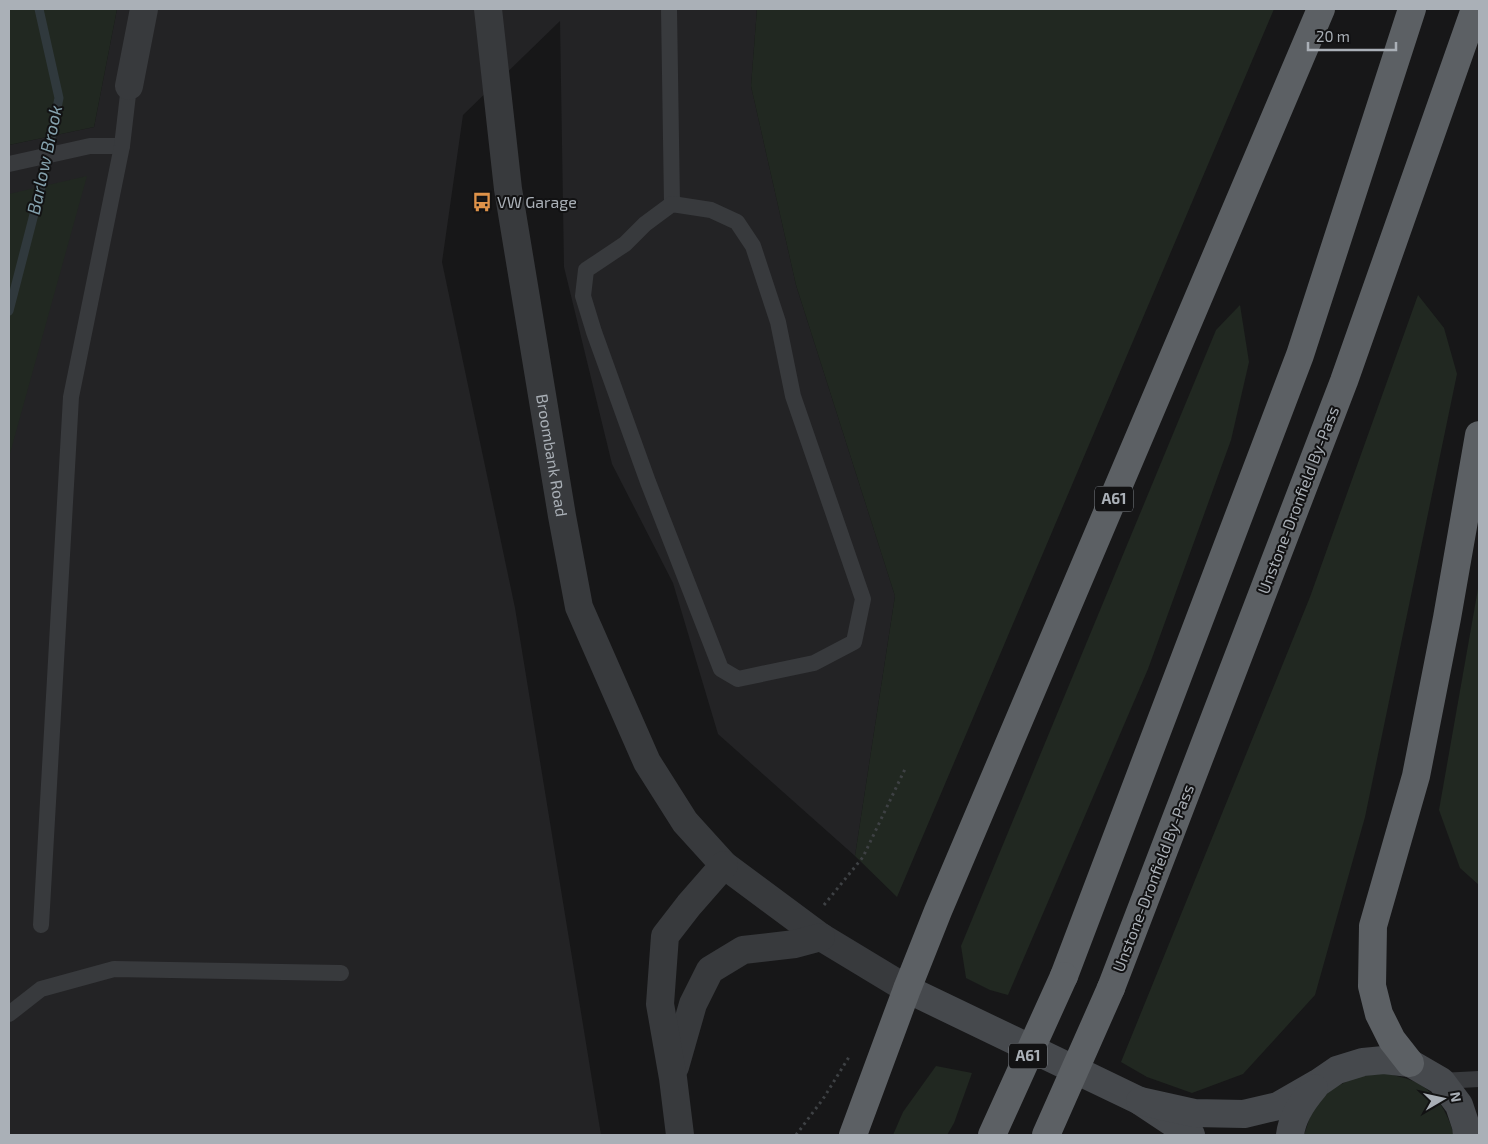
<svg xmlns="http://www.w3.org/2000/svg" width="1488" height="1144" font-family="'Exo 2',sans-serif">
	<style>
		.built { fill: #232325 }
		.green { fill: #212821 }
		.lines { fill: none; stroke-linecap: round; stroke-linejoin: round }
		.stream { stroke: #30393d; stroke-width: 9 }
		.path { stroke: #3e4144; stroke-width: 3; stroke-dasharray: 2.5 4; stroke-linecap: butt }
		.service { stroke: #383a3d; stroke-width: 16 }
		.minor { stroke: #383a3d; stroke-width: 28 }
		.tertiary { stroke: #383a3d; stroke-width: 28 }
		.secondary { stroke: #46494d; stroke-width: 28 }
		.trunk { stroke: #5c6064; stroke-width: 28 }
		.trunk-bridge { stroke: #5c6064; stroke-width: 28 }
		.labels { text-anchor: middle; stroke-width: 4; stroke-linejoin: round; paint-order: stroke }
		.shield { fill: #121213; stroke: #7c8186; stroke-width: 1 }
		.shield-label { font-size: 15px; font-weight: bold; fill: #aab0b7 }
		.poi-label { font-size: 16px; fill: #aab0b7; stroke: #121213; text-anchor: start }
		.street-label { font-size: 16px; fill: #aab0b7; stroke: #121213 }
		.water-label { font-size: 18px; font-style: italic; fill: #85a2ae; stroke: #121213 }
	</style>
	<rect width="100%" height="100%" fill="#171718"/>
	<polygon class="built" points="117,9 757,9 751,86 796,285 895,596 855,856 718,734 673,583 612,464 564,267 560,21 463,115 442,262 515,608 601,1135 9,1135 9,145 94,127"/>
	<g class="green">
		<polygon points="9,9 117,9 94,127 9,145"/>
		<polygon points="757,9 1274,9 897,897 855,856 895,596 796,285 751,86"/>
		<polygon points="87,176 9,457 9,194"/>
		<polygon points="1418,295 1444,328 1457,374 1365,817 1315,995 1243,1074 1192,1093 1147,1077 1121,1062 1310,597"/>
		<polygon points="1240,305 1249,362 1231,440 1148,669 1008,995 990,990 966,978 961,946 1216,330"/>
		<polygon points="1479,583 1479,885 1460,868 1439,810"/>
		<polygon points="936,1066 972,1073 954,1123 947,1135 893,1135 903,1112"/>
		<path d="M 1386,1073 C 1395,1076 1404,1077 1413,1081 C 1435,1090 1448,1113 1454,1135 L 1304,1135 L 1312,1111 L 1330,1090 L 1355,1077 Z"/>
	</g>
	<g class="lines">
		<polyline class="stream" points="9,311 41,187 59,98 39,9"/>
		<g class="path">
			<polyline points="824,905 863,857 905,769"/>
			<polyline points="796,1135 823,1099 849,1057"/>
		</g>
		<g class="service">
			<polyline points="669,9 672,204"/>
			<polyline points="9,164 90,146 122,146"/>
			<polygon points="672,204 711,210 737,222 753,246 778,322 793,396 863,599 854,642 814,663 738,679 721,669 648,482 594,332 583,296 586,270 625,244 645,224"/>
			<polyline points="41,925 71,397 122,146 129,86"/>
			<polyline points="9,1014 41,989 114,969 341,973"/>
			<polyline points="1441,1081 1479,1079"/>
		</g>
		<polyline class="minor" points="129,86 144,9"/>
		<g class="tertiary">
			<path id="s1" d="M 488,9 L 508,189 L 562,516 L 579,607 L 647,762 L 685,822 L 724,865 L 821,937 L 907,989"/>
			<polyline points="675,1067 693,1004 710,970 743,950 795,944 821,937"/>
			<polyline points="680,1135 673,1078 660,1004 665,936 689,905 724,865"/>
		</g>
		<g class="secondary">
			<polyline points="907,989 1140,1101 1191,1135"/>
			<polyline points="1140,1101 1194,1113 1244,1114 1278,1106 1318,1083 1337,1070 1363,1062 1384,1060 1410,1063 1441,1081 1459,1105 1466,1126 1467,1135"/>
			<path d="M 1290,1135 C 1292,1117 1302,1102 1314,1088"/>
		</g>
		<g class="trunk">
			<polyline points="1064,976 1300,355 1412,9"/>
			<polyline points="1111,988 1344,381 1475,9"/>
			<polyline points="1410,1063 1392,1040 1379,1014 1372,986 1373,926 1416,776 1447,618 1479,435"/>
			<polyline points="853,1135 907,989 938,911 1321,9"/>
		</g>
		<g class="trunk-bridge">
			<polyline points="992,1135 1064,976"/>
			<polyline points="1046,1135 1111,988"/>
		</g>
	</g>
	<defs>
		<symbol id="bus-bare" viewBox="-9 -9 18 18"><path d="M-5-6H5V4H4V6H2V4H-2V6H-4V4H-5ZM-3.5-4V0h7V-4ZM-3.5 1.2v1.5H-2V1.2ZM2 1.2v1.5H3.5V1.2Z" fill="#de9249" stroke="#121213" stroke-width="2.5" paint-order="stroke"/></symbol>
	</defs>
	<g fill-rule="evenodd">
		<use href="#bus-bare" x="468" y="188" width="28" height="28"/>
	</g>
	<g class="labels">
		<g class="shield">
			<rect x="1095" y="486.5" width="38" height="25" rx="4"/>
			<rect x="1009" y="1043.5" width="38" height="25" rx="4"/>
		</g>
		<g class="shield-label">
			<text x="1114" y="504">A61</text>
			<text x="1028" y="1061">A61</text>
		</g>
		<g class="poi-label">
			<text x="497" y="208">VW Garage</text>
		</g>
		<g class="street-label">
			<text dy="6" stroke="none"><textPath href="#s1" startOffset="451">Broombank Road</textPath></text>
			<text transform="translate(1298 500) rotate(-69)" y="6">Unstone-Dronfield By-Pass</text>
			<text transform="translate(1153 878) rotate(-69)" y="6">Unstone-Dronfield By-Pass</text>
		</g>
		<g class="water-label">
			<text transform="translate(45 160) rotate(-78)" y="6">Barlow Brook</text>
		</g>
	</g>
	<rect width="1488" height="1144" fill="none" stroke="#aab0b7" stroke-width="20"/>
	<g transform="translate(1443 1099) rotate(81)" stroke="#121213" stroke-width="4" paint-order="stroke">
	<path d="M0-4L9 19L0 12L-9 19Z" fill="#aab0b7"/>
	<text y="-8" font-size="14" font-weight="bold" text-anchor="middle" fill="#aab0b7">N</text>
	</g>
	<path d="M1308 42v8h88v-8" fill="none" stroke="#aab0b7" stroke-width="2.5"/>
	<text x="1316" y="42" font-size="15" fill="#aab0b7" stroke="#121213" stroke-width="4" paint-order="stroke">20 m</text>
</svg>
